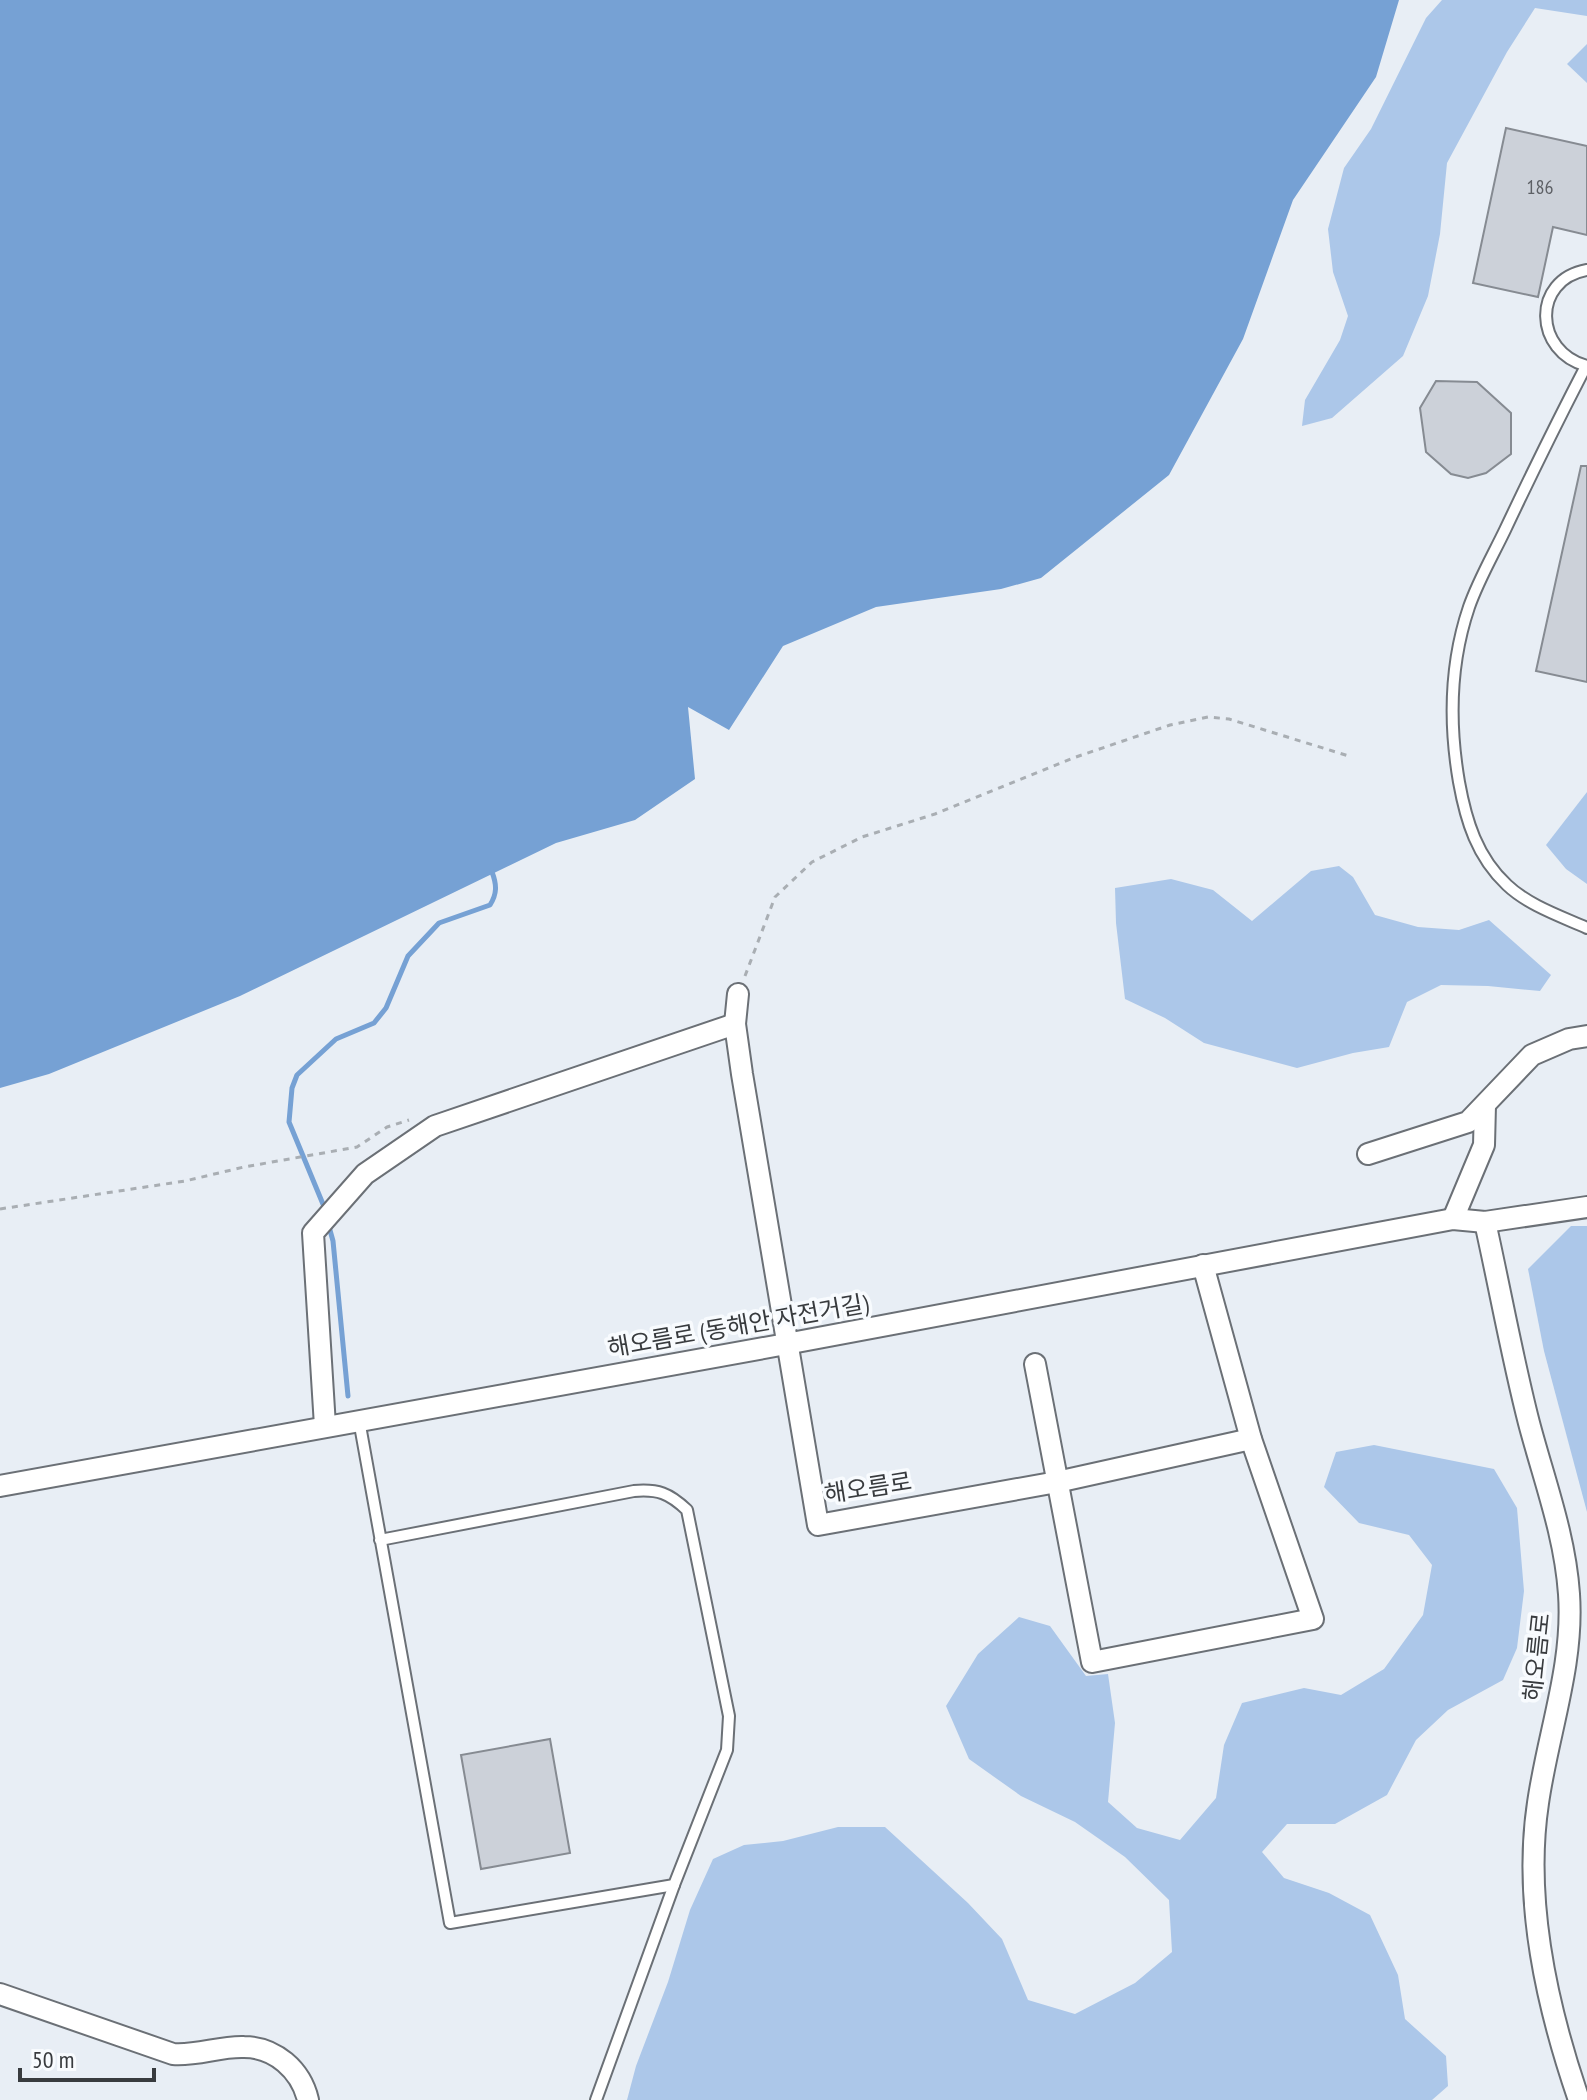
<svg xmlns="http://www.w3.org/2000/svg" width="1587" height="2100" font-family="'PT Sans Narrow','Noto Sans KR',sans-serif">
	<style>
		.green { fill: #acc7e9 }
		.water { fill: #76a1d4 }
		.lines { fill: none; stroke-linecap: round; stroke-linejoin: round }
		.stream { stroke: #76a1d4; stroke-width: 5 }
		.building { fill: #ccd1d9; stroke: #868b92; stroke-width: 2 }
		.service-casing { stroke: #6b7076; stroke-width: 14 }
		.minor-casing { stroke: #6b7076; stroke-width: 24 }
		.path { stroke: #a9aeb3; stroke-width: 3; stroke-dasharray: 6 6; stroke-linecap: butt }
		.service { stroke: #fff; stroke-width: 10 }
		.minor { stroke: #fff; stroke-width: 20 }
		.labels { text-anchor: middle; stroke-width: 7; stroke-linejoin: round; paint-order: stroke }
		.number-label { font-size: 20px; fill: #5d6065 }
		.street-label { font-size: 24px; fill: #383b3e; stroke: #f8fbfe }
	</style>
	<rect width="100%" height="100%" fill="#e8eef5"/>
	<g class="green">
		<polygon points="1442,0 1587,0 1587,16 1535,8 1507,52 1447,163 1440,234 1428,296 1403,356 1332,418 1302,426 1305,400 1340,340 1348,316 1333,272 1328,229 1344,168 1371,129 1426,18"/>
		<polygon points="1587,44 1587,83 1567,64"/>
		<polygon points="1587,792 1587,884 1566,869 1546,845"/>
		<polygon points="1339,866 1353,877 1375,915 1418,927 1459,930 1489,920 1551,975 1540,991 1488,986 1441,985 1407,1002 1389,1047 1353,1053 1297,1068 1204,1043 1165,1018 1125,999 1116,923 1115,888 1171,879 1213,890 1252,921 1311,871"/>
		<polygon points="1571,1226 1587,1226 1587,1512 1544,1351 1528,1269"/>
		<polygon points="1374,1445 1494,1469 1517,1508 1524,1591 1517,1648 1503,1680 1448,1710 1416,1740 1387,1795 1335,1824 1287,1824 1262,1852 1284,1878 1329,1893 1370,1915 1398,1975 1405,2019 1446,2056 1448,2086 1432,2100 627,2100 636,2066 668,1982 690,1910 713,1859 744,1845 783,1841 838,1827 885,1827 968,1903 1002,1939 1028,2000 1075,2014 1135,1983 1172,1952 1169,1900 1125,1857 1075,1822 1021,1796 969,1759 946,1706 978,1654 1019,1617 1050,1626 1086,1676 1108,1674 1115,1723 1108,1802 1137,1828 1180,1840 1216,1798 1224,1745 1242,1703 1304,1688 1341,1695 1384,1669 1423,1615 1432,1565 1409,1535 1359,1523 1324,1487 1336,1452"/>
	</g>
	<polygon class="water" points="0,0 1399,0 1376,77 1293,200 1243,339 1169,475 1041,578 1001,589 876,607 783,646 729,730 688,707 695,779 635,820 556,843 240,996 49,1074 0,1088"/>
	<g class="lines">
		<g class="stream">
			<path d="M 325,1209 L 289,1122 L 292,1088 L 297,1075 L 336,1039 L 374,1023 L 386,1008 L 408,956 L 439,923 L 490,905 C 497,894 497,885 492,872"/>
			<polyline points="328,1223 333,1241 348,1396"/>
		</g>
	</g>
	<g class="building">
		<polygon points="1506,128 1587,146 1587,235 1553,227 1538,297 1473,283"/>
		<polygon points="1436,381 1477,382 1511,413 1511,454 1486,473 1468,478 1451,474 1426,452 1420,408"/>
		<polygon points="1581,466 1587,466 1587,682 1536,671"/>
		<polygon points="550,1739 570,1853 481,1869 461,1755"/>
	</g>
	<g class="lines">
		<defs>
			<g id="service">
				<path d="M 1587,270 C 1531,280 1534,352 1587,366"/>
				<path d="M 1586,366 C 1558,420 1531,475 1505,530 C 1493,555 1478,581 1469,607 C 1450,663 1449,724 1459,782 C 1466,821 1477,857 1507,885 C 1528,905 1560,916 1587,928"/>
				<path d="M 359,1420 L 450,1923 L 674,1885 L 727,1750 L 729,1716 L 687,1510 C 669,1493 658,1489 634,1491 L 380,1540"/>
				<polyline points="596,2100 674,1885"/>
			</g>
			<g id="minor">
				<polyline points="738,994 735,1024 742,1074 818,1525 1057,1482 1251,1439"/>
				<polyline points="1368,1154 1468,1122 1532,1055 1569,1039 1587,1036"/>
				<polyline points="1453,1219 1484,1145 1485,1105"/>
				<path d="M 1485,1222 C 1500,1289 1512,1357 1529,1423 C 1544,1480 1565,1535 1569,1594 C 1574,1665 1548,1733 1538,1803 C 1523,1902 1547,2007 1579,2100"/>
				<polyline points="1035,1364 1092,1662 1313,1619 1251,1439 1203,1265"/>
				<polyline points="325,1426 313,1233 365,1174 435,1126 735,1024"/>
				<polyline points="0,1486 786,1344 1453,1219 1485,1222 1587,1207"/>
				<path d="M 0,1994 L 173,2054 C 197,2056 220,2046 244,2047 C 275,2047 301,2070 308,2100"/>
			</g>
		</defs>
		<use href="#service" class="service-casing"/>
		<use href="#minor" class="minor-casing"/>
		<g class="path">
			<polyline points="745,976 775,897 812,862 862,837 935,814 1073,758 1170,725 1208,717 1229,719 1352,757"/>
			<polyline points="0,1209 185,1181 244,1167 357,1147 387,1127 409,1120"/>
		</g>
		<use href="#service" class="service"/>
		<use href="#minor" class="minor"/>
	</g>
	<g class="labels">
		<g class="number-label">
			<text x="1540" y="194">186</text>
		</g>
		<g class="street-label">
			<text transform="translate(738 1326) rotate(-10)" y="8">해오름로 (동해안 자전거길)</text>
			<text transform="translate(868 1488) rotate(-9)" y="8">해오름로</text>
			<text transform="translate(1537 1657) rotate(-84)" y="8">해오름로</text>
		</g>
	</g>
	<path d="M20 2068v12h134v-12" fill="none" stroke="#383b3e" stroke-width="4"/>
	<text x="32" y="2068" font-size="24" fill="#383b3e" stroke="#f8fbfe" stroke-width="6" paint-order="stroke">50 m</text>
</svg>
